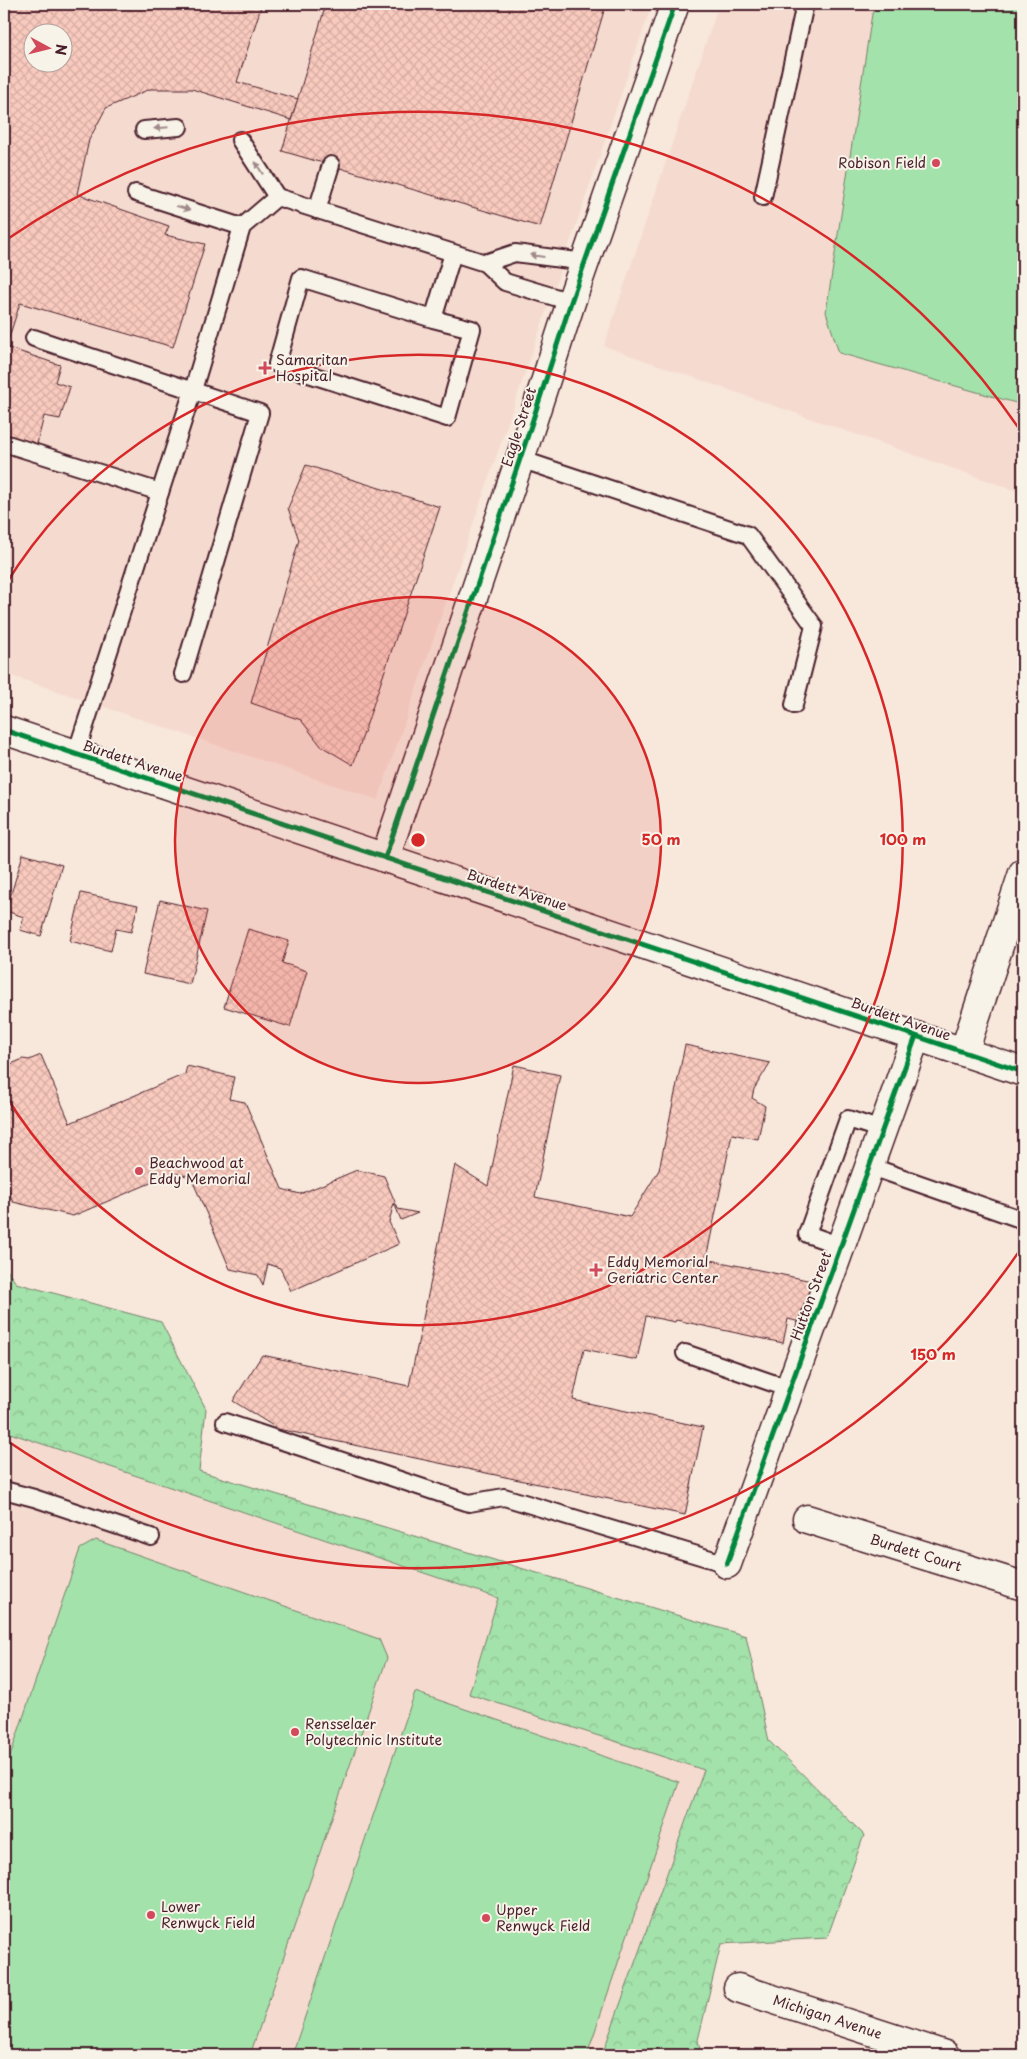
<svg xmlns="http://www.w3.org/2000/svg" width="1027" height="2059" font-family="'Playpen Sans',sans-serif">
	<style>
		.built { fill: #f5dacf; fill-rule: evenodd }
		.forest { fill: url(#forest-crowns); stroke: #76806a }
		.park { fill: #a3e2aa; stroke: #76806a }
		.building { fill: url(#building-cross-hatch); stroke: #4a1f2b; fill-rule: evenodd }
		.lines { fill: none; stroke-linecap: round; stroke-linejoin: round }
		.service-casing { stroke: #4a1f2b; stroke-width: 20 }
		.minor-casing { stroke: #4a1f2b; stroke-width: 31 }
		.tertiary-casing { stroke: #4a1f2b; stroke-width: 31 }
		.service { stroke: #f7f3e8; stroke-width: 16 }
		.minor { stroke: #f7f3e8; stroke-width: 28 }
		.tertiary { stroke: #f7f3e8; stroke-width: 28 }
		.cycleway-casing { stroke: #f7f3e8; stroke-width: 8 }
		.cycleway { stroke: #00873e; stroke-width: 5 }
		.oneway { fill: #a0898a }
		.ring { fill: none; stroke: #d62828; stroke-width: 2.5 }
		.poi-dot { fill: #d1495b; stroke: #f7f3e8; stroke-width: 2 }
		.labels { text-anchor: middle; stroke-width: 4; stroke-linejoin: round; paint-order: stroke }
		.poi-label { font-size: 14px; fill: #4a1f2b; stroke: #f7f3e8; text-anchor: start }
		.street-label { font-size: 14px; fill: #4a1f2b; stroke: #f7f3e8 }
		.centre { fill: #d62828; stroke: #f7f3e8; stroke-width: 2.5 }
		.ring-label { font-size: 15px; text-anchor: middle; font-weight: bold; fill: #d62828; stroke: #f7f3e8; stroke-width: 4; stroke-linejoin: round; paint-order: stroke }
	</style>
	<defs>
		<pattern id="forest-crowns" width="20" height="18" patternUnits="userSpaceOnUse" patternTransform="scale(1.25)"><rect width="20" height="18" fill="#a3e2aa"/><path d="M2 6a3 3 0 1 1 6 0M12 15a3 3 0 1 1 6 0" fill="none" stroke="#8ec192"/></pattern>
		<pattern id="building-cross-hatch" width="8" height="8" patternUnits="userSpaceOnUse" patternTransform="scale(1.25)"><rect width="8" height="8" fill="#f9cabe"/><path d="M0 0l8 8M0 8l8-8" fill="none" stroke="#d7ada3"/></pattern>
	</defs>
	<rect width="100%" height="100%" fill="#f8e7db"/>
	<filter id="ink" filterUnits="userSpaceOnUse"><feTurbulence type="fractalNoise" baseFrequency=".02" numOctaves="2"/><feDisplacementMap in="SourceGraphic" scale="10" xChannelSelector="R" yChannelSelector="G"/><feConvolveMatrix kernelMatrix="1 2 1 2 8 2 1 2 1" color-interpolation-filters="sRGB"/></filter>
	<g filter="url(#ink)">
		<g class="built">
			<path d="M 4,4 L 652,4 L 378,800 L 4,673 ZM 32,32 L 62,32 L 62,62 L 32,62 Z"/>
			<polygon points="719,4 1023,4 1023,493 604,346"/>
			<polygon points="4,1431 498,1599 469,1694 704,1770 602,2055 4,2055"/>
		</g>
		<polygon class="forest" points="4,1266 16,1283 161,1322 206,1409 199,1471 746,1636 769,1741 864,1835 827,1938 721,1944 698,2040 701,2055 602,2055 704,1770 469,1694 498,1598 4,1431"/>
		<g class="park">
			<polygon points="876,4 1023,4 1023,405 839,353 826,312 872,14"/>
			<polygon points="96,1540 379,1639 387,1658 250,2055 4,2055 4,1774 80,1549"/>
			<polygon points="415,1692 679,1782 587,2055 292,2055"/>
		</g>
		<g class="building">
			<path d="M 4,4 L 262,4 L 237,82 L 298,99 L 291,120 L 192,89 L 150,89 L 106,108 L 89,140 L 77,194 L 169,226 L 165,235 L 205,244 L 173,347 L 20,303 L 6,347 L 60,365 L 55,382 L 70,387 L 60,419 L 44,416 L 37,444 L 4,434 ZM 32,32 L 62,32 L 62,62 L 32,62 Z"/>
			<polygon points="326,4 606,4 540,227 282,151"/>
			<polygon points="306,465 440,507 353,765 321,746 301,720 251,703 299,540 288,508"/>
			<polygon points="23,854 62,865 41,936 20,930 24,917 6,911"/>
			<polygon points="81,893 138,905 131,932 116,929 111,951 70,941"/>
			<polygon points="160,900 207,911 190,984 143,974"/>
			<polygon points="248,929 289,941 282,963 307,971 290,1027 224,1007"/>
			<polygon points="685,1045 770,1063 754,1089 752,1098 765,1106 758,1139 732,1134 706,1259 812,1281 804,1323 788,1319 783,1343 676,1320 675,1322 646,1316 637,1360 584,1349 573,1400 703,1427 685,1515 278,1429 233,1401 262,1355 409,1386 455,1165 488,1186 514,1065 560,1075 535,1197 630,1217 659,1170"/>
			<polygon points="41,1055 70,1123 185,1074 187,1066 234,1077 229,1099 245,1102 282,1189 300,1194 357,1170 384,1176 398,1209 418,1213 401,1220 394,1203 389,1222 399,1244 291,1291 280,1268 268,1264 263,1285 258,1275 230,1269 191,1177 174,1173 73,1216 13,1202 4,1180 4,1067 23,1059 29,1060"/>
		</g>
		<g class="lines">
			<defs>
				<g id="service">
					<polyline points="144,130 179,127"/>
					<polyline points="240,140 277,197"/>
					<polyline points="136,193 242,227"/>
					<polyline points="763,197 805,4"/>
					<polyline points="317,210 331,165"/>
					<polyline points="485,263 515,253 585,262"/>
					<polyline points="433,319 472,329 447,418 277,364 301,278 433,319 453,253"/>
					<polyline points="34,338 260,413 183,674"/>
					<polyline points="4,443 160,492"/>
					<polyline points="520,459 748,535 814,626 794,705"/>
					<polyline points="76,754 193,390 242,227 277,197 485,263 505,282 571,302"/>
					<polyline points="869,1166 1023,1220"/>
					<polyline points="841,1246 807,1234 848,1119 882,1130"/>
					<polyline points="685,1353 790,1389"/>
					<polyline points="225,1422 469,1503 504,1497 727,1564"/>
					<polyline points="4,1490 34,1498 151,1537"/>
				</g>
				<g id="minor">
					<polyline points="385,858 526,441 571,302 675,4"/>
					<polyline points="964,1052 1023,873"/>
					<path id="s1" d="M 807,1519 L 1023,1586"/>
					<polyline points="727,1564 916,1036"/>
					<path id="s2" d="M 738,1988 L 945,2055"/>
				</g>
				<polyline id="tertiary" points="4,730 1023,1072"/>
			</defs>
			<use href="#service" class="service-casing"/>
			<use href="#minor" class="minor-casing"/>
			<use href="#tertiary" class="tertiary-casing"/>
			<use href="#service" class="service"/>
			<use href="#minor" class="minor"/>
			<use href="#tertiary" class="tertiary"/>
			<defs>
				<g id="cycleway">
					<polyline points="4,730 1023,1072"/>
					<polyline points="385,858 526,441 571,302 675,4"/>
					<polyline points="727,1564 916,1036"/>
				</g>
			</defs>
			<use href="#cycleway" class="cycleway-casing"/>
			<use href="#cycleway" class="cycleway"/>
		</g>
		<defs><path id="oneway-solid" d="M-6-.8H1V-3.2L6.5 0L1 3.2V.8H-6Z" transform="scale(1.25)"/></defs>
		<g class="oneway">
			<use href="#oneway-solid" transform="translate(161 128) rotate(175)"/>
			<use href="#oneway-solid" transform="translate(259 168) rotate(-122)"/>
			<use href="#oneway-solid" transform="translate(183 208) rotate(18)"/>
			<use href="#oneway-solid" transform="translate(537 256) rotate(-172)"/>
		</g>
	</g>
	<circle cx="418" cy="840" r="243" fill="#d62828" fill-opacity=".12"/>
	<g class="ring">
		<circle cx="418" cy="840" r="243"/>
		<path d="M4 587A485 485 0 1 1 4 1093"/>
		<path d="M1022 1247A728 728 0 0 1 6 1440M6 240A728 728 0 0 1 1022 433"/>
	</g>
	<g class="poi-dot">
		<circle cx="936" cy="163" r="5"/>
		<path d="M262.5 360.5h5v5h5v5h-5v5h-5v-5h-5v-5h5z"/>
		<circle cx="139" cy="1171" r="5"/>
		<path d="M593.5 1262.5h5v5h5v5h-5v5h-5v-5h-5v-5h5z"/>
		<circle cx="295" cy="1732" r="5"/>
		<circle cx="151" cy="1915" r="5"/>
		<circle cx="486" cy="1918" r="5"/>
	</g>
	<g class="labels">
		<g class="poi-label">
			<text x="926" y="168" text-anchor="end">Robison Field</text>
			<text x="276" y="365">Samaritan<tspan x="276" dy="16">Hospital</tspan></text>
			<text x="149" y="1168">Beachwood at<tspan x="149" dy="16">Eddy Memorial</tspan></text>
			<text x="607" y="1267">Eddy Memorial<tspan x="607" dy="16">Geriatric Center</tspan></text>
			<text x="305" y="1729">Rensselaer<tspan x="305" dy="16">Polytechnic Institute</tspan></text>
			<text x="161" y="1912">Lower<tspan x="161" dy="16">Renwyck Field</tspan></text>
			<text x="496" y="1915">Upper<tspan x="496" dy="16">Renwyck Field</tspan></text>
		</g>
		<g class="street-label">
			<text transform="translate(519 427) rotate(-72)" y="5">Eagle Street</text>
			<text transform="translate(133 761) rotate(18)" y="5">Burdett Avenue</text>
			<text transform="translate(517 890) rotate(18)" y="5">Burdett Avenue</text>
			<text transform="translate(901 1019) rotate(19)" y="5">Burdett Avenue</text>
			<text transform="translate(811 1296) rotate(-70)" y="5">Hutton Street</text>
			<text dy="5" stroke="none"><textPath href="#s1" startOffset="114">Burdett Court</textPath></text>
			<text dy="5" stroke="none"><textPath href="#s2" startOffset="94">Michigan Avenue</textPath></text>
		</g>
	</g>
	<circle cx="418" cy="840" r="8" class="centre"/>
	<g class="ring-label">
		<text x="661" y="845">50 m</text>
		<text x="903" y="845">100 m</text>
		<text x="933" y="1360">150 m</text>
	</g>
	<rect width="1027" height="2059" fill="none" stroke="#f7f3e8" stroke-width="20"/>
	<rect x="10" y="10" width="1007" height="2039" fill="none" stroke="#4a1f2b" stroke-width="2" filter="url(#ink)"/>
	<g transform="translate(48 48) rotate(97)"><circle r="24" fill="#f7f3e8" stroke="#b29e9c"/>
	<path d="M0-4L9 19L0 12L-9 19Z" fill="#d1495b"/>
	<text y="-8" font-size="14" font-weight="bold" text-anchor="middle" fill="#4a1f2b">N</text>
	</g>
</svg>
